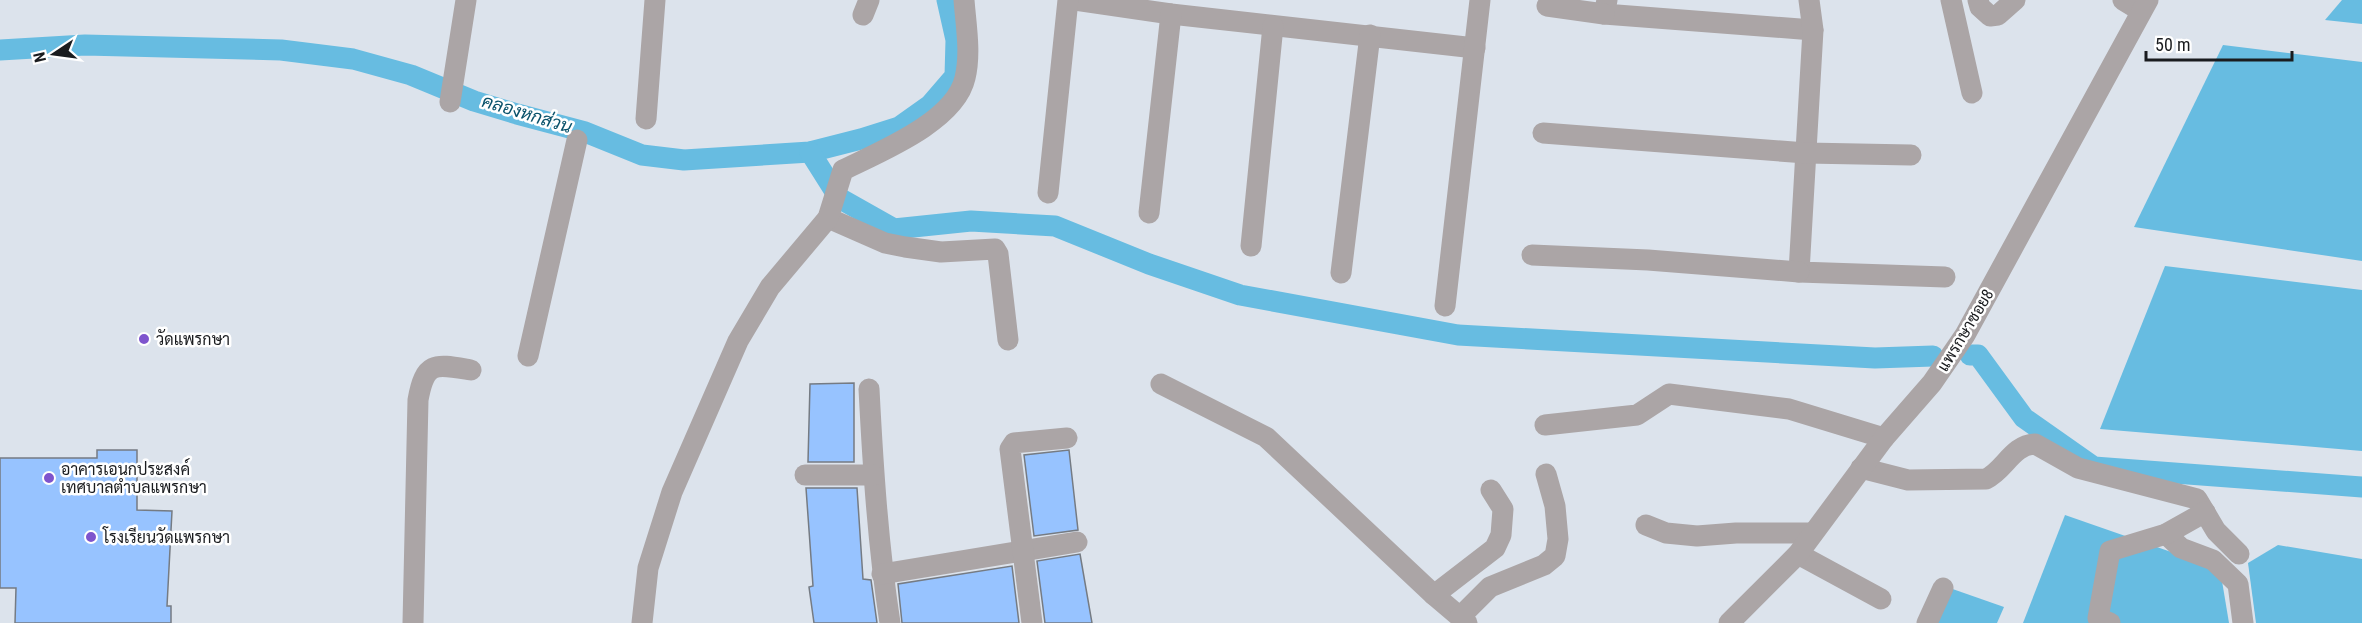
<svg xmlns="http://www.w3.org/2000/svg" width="2362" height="623" font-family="'Roboto Condensed',Sarabun,sans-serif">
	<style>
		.water { fill: #67bce1 }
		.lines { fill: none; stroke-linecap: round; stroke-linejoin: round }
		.canal { stroke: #67bce1; stroke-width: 21 }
		.building { fill: #97c3ff; stroke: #757b83; stroke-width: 1.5 }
		.minor { stroke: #aba5a6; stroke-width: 21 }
		.poi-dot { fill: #7e54cd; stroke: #fff; stroke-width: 2 }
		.labels { text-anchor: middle; stroke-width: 5; stroke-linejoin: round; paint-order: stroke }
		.street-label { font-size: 16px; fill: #1a1c1f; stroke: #fff }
		.poi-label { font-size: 16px; fill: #1a1c1f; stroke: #fff; text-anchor: start }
		.water-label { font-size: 18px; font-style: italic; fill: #09526b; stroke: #fff }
	</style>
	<rect width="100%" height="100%" fill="#dce3ec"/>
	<g class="water">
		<polygon points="2342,0 2362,0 2362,24 2325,20"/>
		<polygon points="2223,45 2362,62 2362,261 2134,227"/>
		<polygon points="2165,266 2362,290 2362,451 2100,429"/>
		<polygon points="2065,515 2220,569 2229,623 2023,623"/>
		<polygon points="2278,545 2362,559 2362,623 2256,623 2248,563"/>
		<polygon points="1944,586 2004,607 1997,623 1927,623"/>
	</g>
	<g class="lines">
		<g class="canal">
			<polyline points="0,50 85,45 281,50 353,59 411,75 474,101 517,114 585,132 642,155 684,160 810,152 861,139 899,127 930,105 955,76 956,40 947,0"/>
			<polyline points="810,152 839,198 894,229 971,221 1055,226 1149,264 1240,295 1458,335 1875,358 1933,356"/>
			<polyline points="1970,355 1978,355 2024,418 2094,467 2362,487"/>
		</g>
	</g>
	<g class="building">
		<polygon points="854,383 854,462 808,462 810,384"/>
		<polygon points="97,450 137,450 137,510 172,511 167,606 171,606 171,623 15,623 16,588 0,588 0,458 97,458"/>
		<polygon points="1069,450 1078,530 1034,536 1024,455"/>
		<polygon points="806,488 857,488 863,579 871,580 877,623 814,623 809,587 813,586"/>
		<polygon points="1080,554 1092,623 1045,623 1037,561"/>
		<polygon points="1012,566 1019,623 902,623 898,584"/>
	</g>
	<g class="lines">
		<g class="minor">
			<polyline points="1075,0 1171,14 1475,48"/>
			<polyline points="1607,0 1604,14 1813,30"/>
			<polyline points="1809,0 1813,30 1799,272 1945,277"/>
			<polyline points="1951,0 1972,93"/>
			<polyline points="1978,0 1980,7 1990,16 1998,15 2015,0"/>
			<polyline points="2123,0 2141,11"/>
			<polyline points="1547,6 1604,14"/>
			<polyline points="863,15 869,0"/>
			<polyline points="450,102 466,0"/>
			<polyline points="646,119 655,0"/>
			<polyline points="1543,133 1806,153 1911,155"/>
			<polyline points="1048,193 1068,0"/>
			<polyline points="1149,213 1171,14"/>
			<polyline points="828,218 885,243 905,247 941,252 995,249 998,254 1008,340"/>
			<polyline points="1251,246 1273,26"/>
			<polyline points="1532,255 1648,260 1799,272"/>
			<polyline points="1341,273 1370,35"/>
			<polyline points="1445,306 1480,0"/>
			<polyline points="528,356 577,140"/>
			<polyline points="1161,384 1266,437 1434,595 1467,623"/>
			<path d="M 869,389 C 873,467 878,545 890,623"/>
			<polyline points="1545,425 1637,415 1669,394 1789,409 1884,438"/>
			<path d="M 1861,468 L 1908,480 L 1986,479 C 2005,470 2012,445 2035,444 L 2078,468 L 2197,499 L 2216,531 L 2239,554"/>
			<polyline points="805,475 873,475"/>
			<polyline points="1646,525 1666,533 1697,536 1736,533 1813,533"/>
			<polyline points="2166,534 2181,548 2213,560 2238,584 2243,623"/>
			<polyline points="1798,554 1881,599"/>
			<polyline points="882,574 1077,542"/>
			<polyline points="1434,595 1495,548 1501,535 1503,509 1491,490"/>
			<polyline points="1460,617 1490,587 1544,565 1555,556 1558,539 1555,506 1546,474"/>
			<path d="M 413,623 L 418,400 C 425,360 436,364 471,370"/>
			<path d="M 642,623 L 648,568 L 672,492 L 738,341 L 770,287 L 828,218 L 843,170 C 879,152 955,122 965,78 C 971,53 966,26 964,0"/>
			<polyline points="1032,623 1010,449 1014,443 1067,438"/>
			<polyline points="1729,623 1798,554 1884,438 1932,383 1965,335 2148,0"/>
			<polyline points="1927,623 1943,588"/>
			<polyline points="2110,623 2098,618 2110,551 2166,534 2205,512"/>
		</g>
	</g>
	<g class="poi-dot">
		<circle cx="144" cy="339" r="6"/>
		<circle cx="49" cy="478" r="6"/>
		<circle cx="91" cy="537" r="6"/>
	</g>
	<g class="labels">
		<g class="street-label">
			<text transform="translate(1965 330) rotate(-59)" y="6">แพรกษาซอย8</text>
		</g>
		<g class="poi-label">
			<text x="156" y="345">วัดแพรกษา</text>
			<text x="61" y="475">อาคารเอนกประสงค์<tspan x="61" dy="18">เทศบาลตำบลแพรกษา</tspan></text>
			<text x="103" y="543">โรงเรียนวัดแพรกษา</text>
		</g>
		<g class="water-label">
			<text transform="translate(527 114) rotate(17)" y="6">คลองหกส่วน</text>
		</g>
	</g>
	<g transform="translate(54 54) rotate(257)" stroke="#ffffff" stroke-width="4.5" paint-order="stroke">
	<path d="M0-4.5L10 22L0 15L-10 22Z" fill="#1a1c1f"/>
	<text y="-9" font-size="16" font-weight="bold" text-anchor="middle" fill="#1a1c1f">N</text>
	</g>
	<path d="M2146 51v9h146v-9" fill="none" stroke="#1a1c1f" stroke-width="3"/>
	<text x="2155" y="51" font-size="18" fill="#1a1c1f" stroke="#ffffff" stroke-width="4.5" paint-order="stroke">50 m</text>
</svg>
